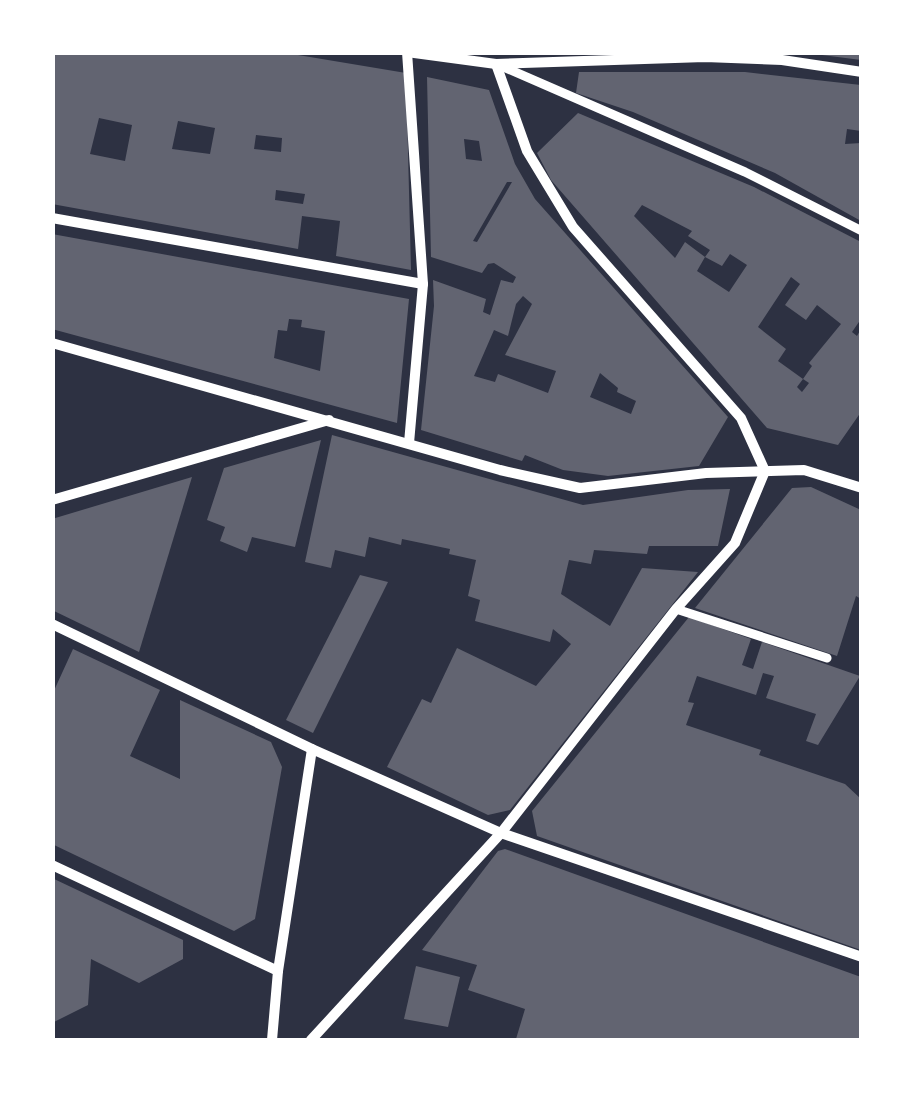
<svg xmlns="http://www.w3.org/2000/svg" width="914" height="1093" font-family="Inter,sans-serif">
	<style>
		.building { fill: #626471; fill-rule: evenodd }
		.lines { fill: none; stroke-linecap: round; stroke-linejoin: round }
		.pedestrian { stroke: #fff; stroke-width: 9 }
		.minor { stroke: #fff; stroke-width: 10 }
	</style>
	<rect width="100%" height="100%" fill="#2d3142"/>
	<g class="building">
		<path d="M 52,52 L 280,52 L 406,73 L 411,270 L 336,256 L 340,221 L 302,216 L 298,249 L 52,204 ZM 99,118 L 132,125 L 125,161 L 90,154 ZM 178,121 L 215,128 L 210,154 L 172,149 ZM 256,135 L 282,138 L 281,152 L 254,149 ZM 276,190 L 305,194 L 303,204 L 275,200 Z"/>
		<polygon points="822,52 861,52 861,60 822,55"/>
		<polygon points="579,72 745,72 861,85 861,131 847,129 845,144 861,143 861,221 775,173 633,112 576,93"/>
		<path d="M 427,77 L 489,90 L 515,164 L 535,199 L 728,417 L 699,466 L 608,476 L 563,470 L 525,455 L 522,461 L 421,430 L 434,306 L 433,280 L 486,299 L 483,312 L 490,315 L 501,280 L 513,283 L 516,277 L 494,263 L 488,264 L 482,273 L 431,257 ZM 464,139 L 479,141 L 482,161 L 466,159 ZM 507,182 L 512,182 L 477,242 L 473,241 ZM 523,296 L 532,304 L 505,355 L 556,371 L 548,393 L 498,374 L 495,382 L 474,376 L 494,330 L 508,336 L 516,304 ZM 600,373 L 618,388 L 617,392 L 636,401 L 631,414 L 590,397 Z"/>
		<path d="M 578,113 L 754,187 L 861,242 L 861,319 L 852,332 L 857,336 L 861,329 L 861,412 L 838,445 L 767,428 L 551,180 L 537,153 ZM 642,205 L 692,231 L 688,236 L 710,250 L 705,257 L 722,266 L 730,254 L 747,265 L 729,292 L 697,271 L 705,257 L 685,242 L 675,258 L 634,216 ZM 791,277 L 800,284 L 785,305 L 806,320 L 817,305 L 841,324 L 809,363 L 812,366 L 803,379 L 809,383 L 802,392 L 797,387 L 803,379 L 778,361 L 786,349 L 758,327 Z"/>
		<path d="M 52,234 L 409,299 L 397,423 L 52,329 ZM 289,319 L 302,320 L 301,327 L 325,331 L 320,371 L 274,358 L 278,330 L 287,331 Z"/>
		<polygon points="332,435 583,505 688,490 730,489 718,546 649,546 647,554 594,550 591,564 569,560 561,594 610,626 642,568 698,572 510,810 488,815 387,767 422,699 431,703 457,648 536,686 571,644 553,629 550,642 475,621 480,600 468,596 476,560 449,554 450,549 402,539 401,545 369,537 365,557 335,550 331,568 305,562"/>
		<polygon points="321,440 295,547 252,537 247,552 220,541 225,527 207,520 224,468"/>
		<polygon points="192,477 139,652 52,610 52,519"/>
		<polygon points="811,487 861,510 861,599 856,596 837,656 695,608 792,488"/>
		<polygon points="360,575 388,582 313,733 286,720"/>
		<polygon points="689,617 751,639 742,665 753,669 762,642 860,676 818,745 806,741 816,714 766,698 774,676 763,673 756,695 697,676 688,702 694,703 686,725 761,750 759,755 845,784 861,799 861,950 537,836 532,811"/>
		<polygon points="73,649 160,690 130,756 180,779 180,700 271,742 282,767 255,919 234,931 52,844 52,695"/>
		<polygon points="505,849 861,977 861,1040 516,1039 525,1009 468,990 477,965 422,950 498,851"/>
		<polygon points="52,878 183,940 183,959 139,983 91,959 88,1005 52,1023"/>
		<polygon points="416,966 460,977 448,1027 404,1019"/>
	</g>
	<g class="lines">
		<g class="pedestrian">
			<polyline points="499,65 745,172 862,231"/>
			<polyline points="676,609 827,658"/>
		</g>
		<g class="minor">
			<polyline points="407,52 496,64 705,57 782,60 862,72"/>
			<polyline points="407,52 423,284 409,443"/>
			<polyline points="52,218 423,284"/>
			<polyline points="52,343 500,470 580,488 706,473 804,470 862,488"/>
			<polyline points="52,500 329,420"/>
			<polyline points="52,624 312,749 501,833 862,957"/>
			<polyline points="52,865 278,971"/>
			<polyline points="272,1040 278,971 312,749"/>
			<polyline points="311,1040 501,833 676,609 735,543 765,471 741,418 573,227 527,151 496,64"/>
		</g>
	</g>
	<rect width="914" height="1093" fill="none" stroke="#ffffff" stroke-width="110"/>
</svg>
